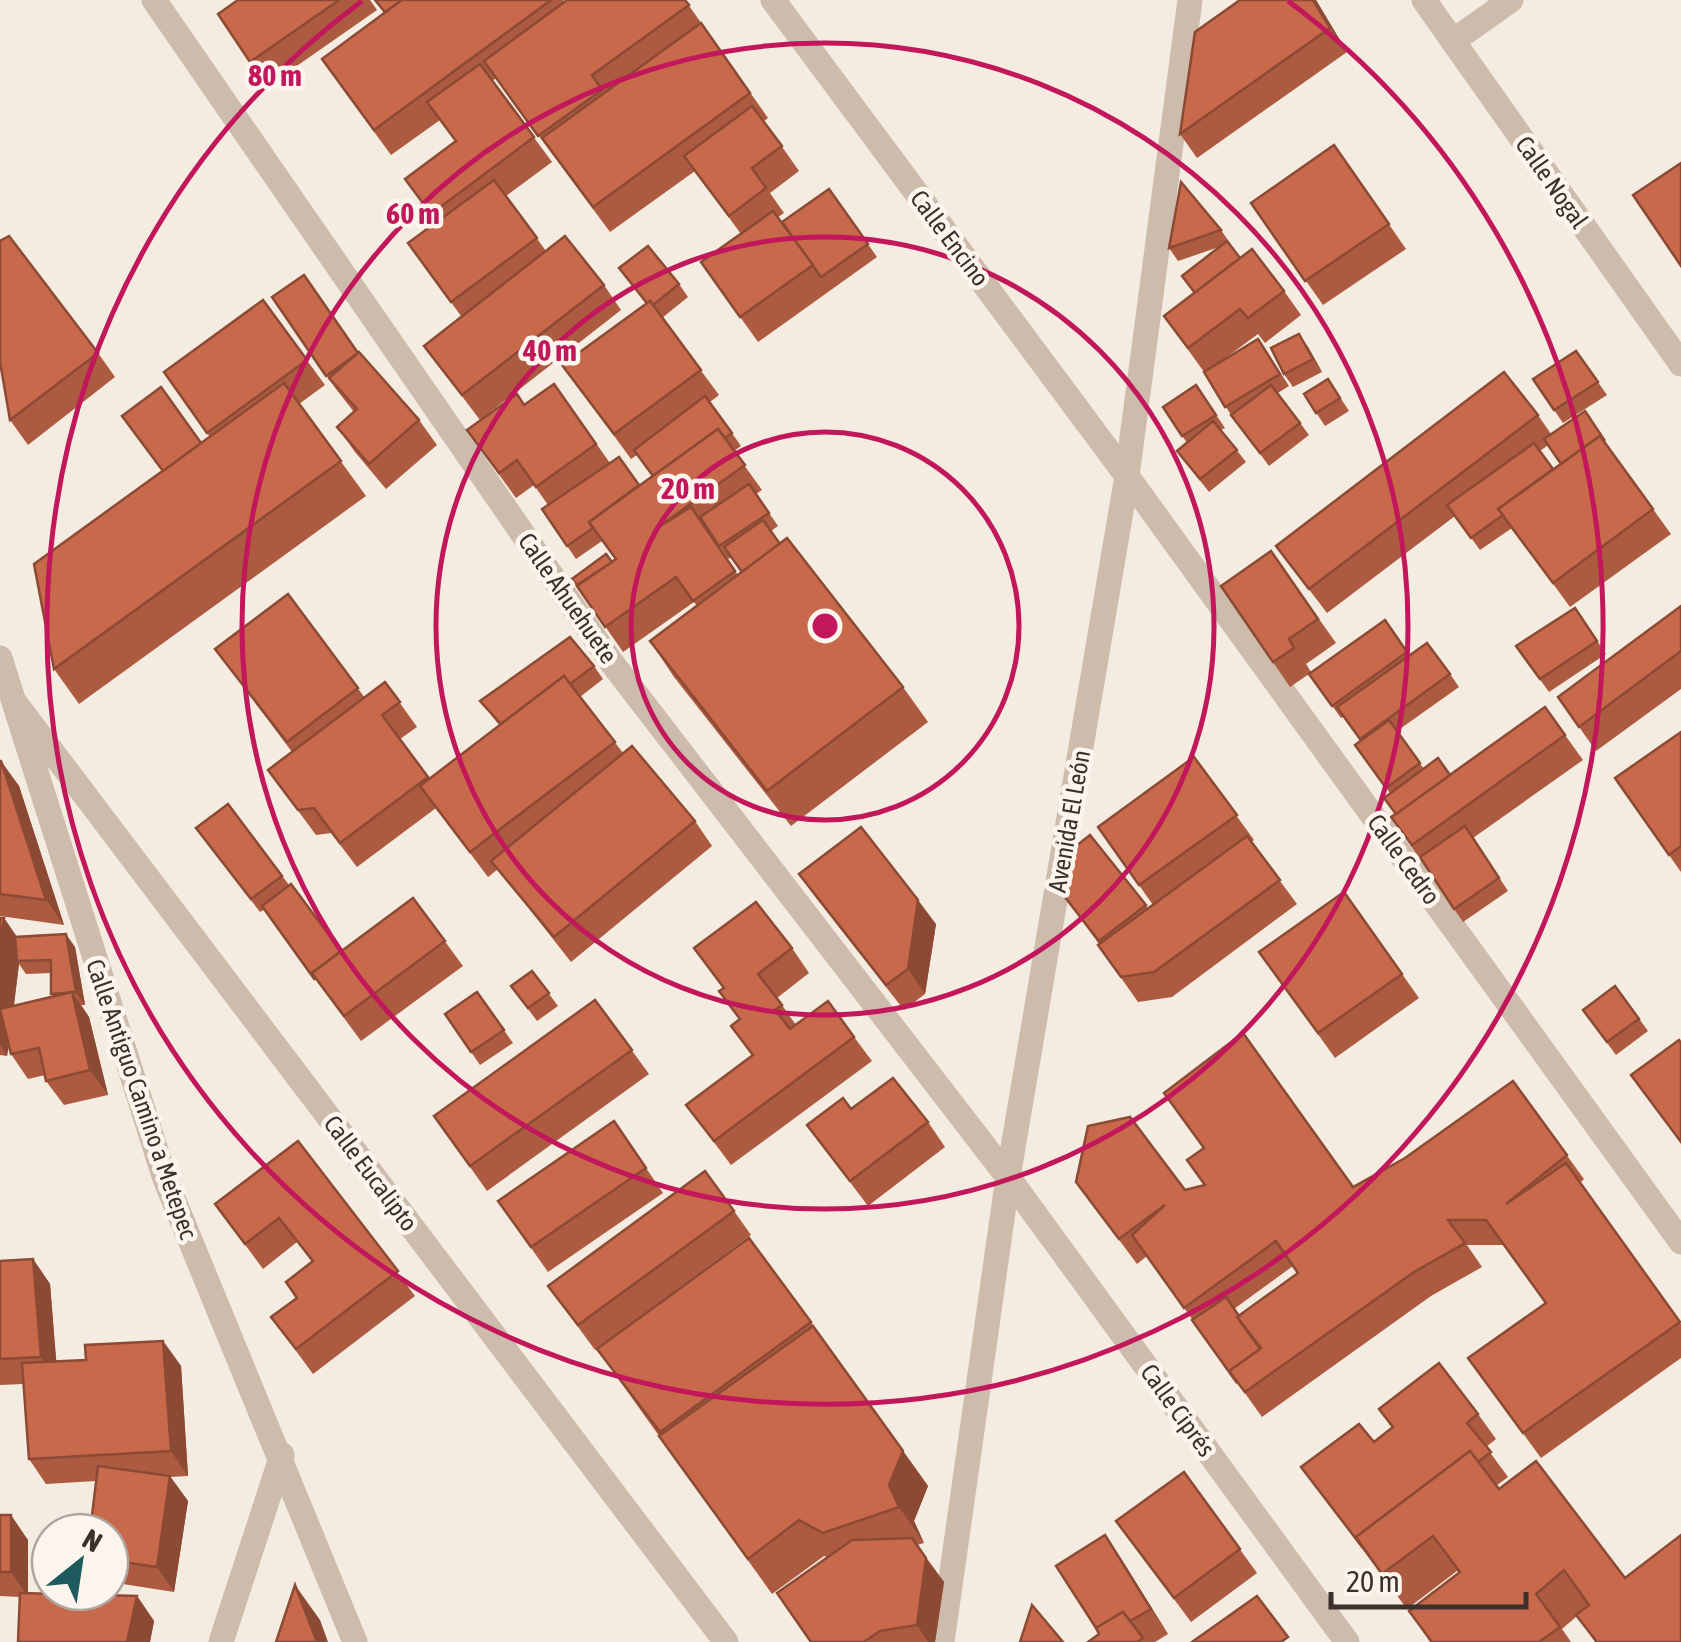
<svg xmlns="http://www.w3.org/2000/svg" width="1681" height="1642" font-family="'Asap Condensed',sans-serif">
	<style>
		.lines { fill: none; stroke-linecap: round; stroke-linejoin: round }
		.minor { stroke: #cdbbac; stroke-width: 25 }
		.wall { fill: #ac5a40; fill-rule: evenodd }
		.shaded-wall { fill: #8c4a34 }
		.building { fill: #c8694b; stroke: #8c4a34; stroke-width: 2.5 }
		.ring { fill: none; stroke: #c2185b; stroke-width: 5 }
		.labels { text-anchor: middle; stroke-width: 9; stroke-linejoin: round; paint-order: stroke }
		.street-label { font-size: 25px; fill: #3b302b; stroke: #fbf5ee }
		.centre { fill: #c2185b; stroke: #fbf5ee; stroke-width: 5 }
		.ring-label { font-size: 30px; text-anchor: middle; font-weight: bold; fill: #c2185b; stroke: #fbf5ee; stroke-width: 9; stroke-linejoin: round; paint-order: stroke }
	</style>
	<rect width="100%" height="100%" fill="#f4ebe1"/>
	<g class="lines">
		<g class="minor">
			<polyline points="154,0 612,663 1008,1177 1347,1642"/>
			<polyline points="773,0 1127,476 1681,1242"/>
			<polyline points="1424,0 1681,364"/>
			<polyline points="1453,41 1511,0"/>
			<polyline points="0,658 165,1179 355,1642"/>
			<polyline points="16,704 726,1642"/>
			<polyline points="221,1642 282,1455"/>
			<polyline points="942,1642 1008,1177 1127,476 1190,0"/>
		</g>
	</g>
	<g class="wall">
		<polygon points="238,0 370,0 377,10 268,86 250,62"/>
		<polygon points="375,0 563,0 565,2 685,0 768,118 764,121 799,171 770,193 784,213 778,217 782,222 829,189 877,257 758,342 701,262 741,234 695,171 610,232 496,78 492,81 552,162 506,196 546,251 604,285 621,310 480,420 424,346 461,316 408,243 436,223 405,179 456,141 440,120 391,155 339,84 384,13"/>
		<polygon points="1316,0 1347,52 1197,158 1180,134"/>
		<polygon points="1334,145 1406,249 1323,305 1251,203"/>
		<polygon points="1221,230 1240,258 1284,291 1301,315 1265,343 1258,334 1220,362 1267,352 1289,386 1278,393 1309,435 1269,466 1231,415 1204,372 1164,316 1194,293 1182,276 1222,246 1178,261 1169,248"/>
		<path d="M 619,268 L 679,284 L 688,297 L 662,318 L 719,395 L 710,402 L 741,446 L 734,451 L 762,490 L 756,494 L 778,526 L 771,531 L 780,544 L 903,687 L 928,722 L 791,826 L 674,677 L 650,641 L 697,606 L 694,602 L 623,652 L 572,579 L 615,559 L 602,541 L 576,559 L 542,509 L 548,505 L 534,485 L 516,498 L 467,430 L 524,405 L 554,384 L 610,463 L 639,485 L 653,476 L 637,455 L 631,459 L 562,365 L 646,304 ZM 708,529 L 728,559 L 731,557 L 742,572 L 738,575 L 707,530 Z"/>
		<polygon points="272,297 358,353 419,420 437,445 386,489 355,452 337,427 354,412 336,389"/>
		<polygon points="263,300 325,385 299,404 366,496 79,704 54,669 163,471 210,437 164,372"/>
		<polygon points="1308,347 1322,372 1293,387 1284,374"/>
		<polygon points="1576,351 1607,395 1563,423 1533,379"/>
		<polygon points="98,353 115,377 28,445 10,420"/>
		<polygon points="1328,379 1349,411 1325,426 1304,394"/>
		<polygon points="1196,385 1225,428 1221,430 1246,462 1209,492 1177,451 1187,443 1163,407"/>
		<path d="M 1585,411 L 1613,454 L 1671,534 L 1570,607 L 1512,528 L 1480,550 L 1455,516 L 1327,613 L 1276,546 L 1538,415 L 1551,434 ZM 1548,445 L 1561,464 L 1553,469 L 1540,451 Z"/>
		<polygon points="1271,551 1336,643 1306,664 1311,672 1385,620 1410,655 1450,674 1459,687 1397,731 1424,769 1450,775 1565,735 1583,760 1473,838 1508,891 1463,922 1391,817 1396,814 1390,793 1355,745 1361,741 1343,717 1341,718 1309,674 1290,687 1221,586"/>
		<polygon points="288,594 365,698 385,682 417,727 400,739 429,779 499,725 480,701 594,666 603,679 580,697 623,753 695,821 712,846 571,962 498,869 488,877 436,808 357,867 331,833 316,835 268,770 292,752 215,649"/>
		<polygon points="1681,606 1681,689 1596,751 1558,697"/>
		<polygon points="1575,608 1606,654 1549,692 1516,646"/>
		<polygon points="1681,732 1681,872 1669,855"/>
		<polygon points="1194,757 1254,840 1251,842 1297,904 1172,997 1138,1002 1098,945 1099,944 1061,892 1090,835 1148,908 1153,905 1098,827"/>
		<polygon points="0,761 19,786 64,925 0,916"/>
		<polygon points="228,804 289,885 341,951 413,898 463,966 361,1041 264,910 260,912 205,840"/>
		<polygon points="799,874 936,924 925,994 904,1010 817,899"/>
		<polygon points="1344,892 1419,998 1335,1058 1259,952"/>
		<path d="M 0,918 L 4,918 L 17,937 L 75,947 L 85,1005 L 81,1005 L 89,1017 L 108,1095 L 64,1105 L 46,1081 L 45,1075 L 28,1079 L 11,1054 L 9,1045 L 7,1056 L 0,1055 ZM 19,964 L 26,974 L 51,973 L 51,994 L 53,996 L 14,1006 Z"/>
		<polygon points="694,948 792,948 809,973 777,998 796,1025 854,1037 872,1061 731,1165 686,1105 752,1056 731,1026 740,1020 719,991 723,988"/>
		<polygon points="532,971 558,1006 537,1021 511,986"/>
		<polygon points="1615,986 1648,1031 1616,1055 1583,1010"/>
		<polygon points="477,992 513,1043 480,1065 445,1014"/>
		<polygon points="595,1000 649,1074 487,1191 434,1116"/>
		<path d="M 1513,1081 L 1584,1179 L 1580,1183 L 1681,1324 L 1681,1358 L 1541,1458 L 1468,1358 L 1546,1303 L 1504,1245 L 1467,1245 L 1482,1267 L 1431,1296 L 1262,1417 L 1147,1256 L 1137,1264 L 1076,1182 L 1185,1190 L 1204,1185 L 1187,1160 L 1203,1148 L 1164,1093 L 1353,1187 L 1405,1158 ZM 1293,1266 L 1298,1273 L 1239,1316 L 1234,1309 Z"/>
		<polygon points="851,1109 928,1122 945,1147 868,1206 807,1125"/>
		<polygon points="614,1121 663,1193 548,1272 498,1201"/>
		<polygon points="298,1141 415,1296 313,1374 271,1317 297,1298 312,1262 297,1242 263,1269 215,1204"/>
		<polygon points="734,1211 751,1235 595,1350 548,1286"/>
		<polygon points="33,1259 50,1284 56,1361 86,1360 163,1341 181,1366 188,1476 170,1477 188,1501 174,1592 110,1582 110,1532 96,1481 46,1484 29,1459 23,1384 0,1385 0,1261"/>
		<polygon points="811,1322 928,1486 914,1521 924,1543 917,1545 944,1582 935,1642 811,1642 827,1557 824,1556 772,1594 597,1349"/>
		<polygon points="1379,1409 1478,1414 1496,1439 1486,1447 1508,1477 1496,1486 1499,1489 1625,1578 1681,1642 1595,1642 1577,1616 1562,1629 1571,1642 1430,1642 1409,1611 1459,1573 1457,1571 1407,1609 1301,1467 1374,1442 1392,1428"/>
		<polygon points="1184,1472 1257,1573 1191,1622 1116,1521"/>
		<polygon points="0,1515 28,1540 28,1594 137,1596 154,1621 150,1642 18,1642 20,1597 0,1596"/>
		<polygon points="1105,1535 1168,1634 1155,1642 1088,1642 1099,1634"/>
	</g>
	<g class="shaded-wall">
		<polygon points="1313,0 1316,0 1347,52 1330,28"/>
		<polygon points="1299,334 1308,347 1322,372 1313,359"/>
		<polygon points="1,761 19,786 64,925 46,900"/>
		<polygon points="918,900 936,924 925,994 908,969"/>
		<polygon points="4,918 21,943 17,961 19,964 7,1056 0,1045 0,951"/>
		<polygon points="66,934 75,947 85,1005 76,992"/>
		<polygon points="72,992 89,1017 108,1095 90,1070"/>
		<polygon points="33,1259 50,1284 58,1382 41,1357"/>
		<polygon points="163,1341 181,1366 188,1476 171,1451"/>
		<polygon points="903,1451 928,1486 914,1521 924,1543 899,1507 889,1485"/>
		<polygon points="170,1476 188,1501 174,1592 157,1567"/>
		<polygon points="11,1515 28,1540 28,1597 11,1572"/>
		<polygon points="1105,1535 1122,1560 1168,1634 1151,1609"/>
		<polygon points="926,1558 944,1582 935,1642 928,1642 917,1625"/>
		<polygon points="295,1585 320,1620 328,1642 317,1642"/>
		<polygon points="137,1596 154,1621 150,1642 127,1642"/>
	</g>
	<g class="building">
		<polygon points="238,0 339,0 250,62 218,14"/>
		<polygon points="375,0 402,0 385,12"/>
		<polygon points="402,0 551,0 374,130 322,59"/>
		<polygon points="567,0 685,0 689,5 592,75 602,90 538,136 484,61"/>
		<polygon points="1240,0 1313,0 1330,28 1180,134 1195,32"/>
		<polygon points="701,23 750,93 593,207 542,138"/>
		<polygon points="480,64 534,137 431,214 405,179 456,141 427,102"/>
		<polygon points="752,106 782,146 752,168 766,188 729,216 684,156"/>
		<polygon points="1334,145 1389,224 1305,281 1251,203"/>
		<polygon points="1681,163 1681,266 1633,195"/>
		<polygon points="494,180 537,238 451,302 408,243"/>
		<polygon points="1181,182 1221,230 1169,248"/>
		<polygon points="829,189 868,244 821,277 782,222"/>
		<polygon points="773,211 813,265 740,317 701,262"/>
		<polygon points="9,236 98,353 10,420 0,362 0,241"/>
		<polygon points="565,236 604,285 462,395 424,346"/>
		<polygon points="1227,241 1240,258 1195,293 1182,276"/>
		<polygon points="648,246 679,284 653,305 650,301 647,303 619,268"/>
		<polygon points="1252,249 1284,291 1248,318 1240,309 1188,348 1164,316"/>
		<polygon points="304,275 358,353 326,376 272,297"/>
		<polygon points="263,300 307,360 207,433 164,372"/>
		<polygon points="650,301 701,370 614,434 562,365"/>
		<polygon points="1299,334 1313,359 1284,374 1271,348"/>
		<polygon points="1258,339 1280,374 1225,407 1204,372"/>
		<polygon points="1576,351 1598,382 1554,410 1533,379"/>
		<polygon points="359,352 419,420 369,464 337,427 357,409 329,378"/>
		<polygon points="1504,372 1538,415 1309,589 1276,546"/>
		<polygon points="1328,379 1340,398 1316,413 1304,394"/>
		<polygon points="284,383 341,461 54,669 34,564"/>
		<polygon points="554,384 596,444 536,487 517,460 499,473 467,430 517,394 524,405"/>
		<polygon points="1196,385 1216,415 1182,436 1163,407"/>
		<polygon points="1271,385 1300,423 1260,453 1231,415"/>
		<polygon points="161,387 201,443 163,471 122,416"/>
		<polygon points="705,396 732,433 725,438 718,429 653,476 634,450"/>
		<polygon points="1585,411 1605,441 1600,436 1561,464 1544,439"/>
		<polygon points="1213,421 1237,450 1200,479 1177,451"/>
		<polygon points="718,429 745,465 654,530 691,507 735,571 693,601 676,577 605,627 577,586 616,559 589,522"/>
		<polygon points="1600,436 1653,509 1553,583 1498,509"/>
		<polygon points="1534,443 1553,469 1498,509 1503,515 1471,538 1447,505"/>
		<polygon points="619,457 639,485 589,522 593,528 567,546 542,509"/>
		<polygon points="749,484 769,513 719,546 700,517"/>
		<polygon points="763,520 780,544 742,572 724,547"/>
		<polygon points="787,538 903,687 767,791 650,641"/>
		<polygon points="1271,551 1318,619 1289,639 1294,648 1273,662 1221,586"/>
		<polygon points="606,554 612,562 577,585 572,579"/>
		<polygon points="288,594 358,688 287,742 215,649"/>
		<polygon points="1681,606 1681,651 1579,727 1558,697"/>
		<polygon points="1575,608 1597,641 1540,679 1516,646"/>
		<polygon points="1385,620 1407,652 1332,706 1309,674"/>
		<polygon points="570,637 594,666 570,684 564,676 501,724 480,701"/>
		<polygon points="1427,643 1450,674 1360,739 1337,707"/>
		<polygon points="564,676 615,742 470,852 420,786"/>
		<polygon points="385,682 400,702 382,715 428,777 340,843 314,808 298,810 268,770"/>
		<polygon points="1545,707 1565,735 1412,845 1391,817"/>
		<polygon points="1389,720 1420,763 1386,788 1355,745"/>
		<polygon points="1681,732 1681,846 1669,855 1615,778"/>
		<polygon points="632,746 695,821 554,937 491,861"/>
		<polygon points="1194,757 1237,815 1139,885 1098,827"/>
		<polygon points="1438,758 1450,775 1396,814 1384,798"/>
		<polygon points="0,761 1,761 46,900 0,894"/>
		<polygon points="228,804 282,876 251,899 196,828"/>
		<polygon points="1465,826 1499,878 1454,909 1420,857"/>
		<polygon points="861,827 918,900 908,969 886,985 799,874"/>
		<polygon points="1090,835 1146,905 1099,941 1061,892 1061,858"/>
		<polygon points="1247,836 1280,880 1154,972 1121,977 1098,945"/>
		<polygon points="291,884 341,951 312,973 315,980 262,906"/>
		<polygon points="1344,892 1402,974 1318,1033 1259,952"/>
		<polygon points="413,898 445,941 344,1016 312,973"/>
		<polygon points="756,902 792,948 758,974 782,1005 775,1010 790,1029 828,1001 854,1037 714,1141 686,1105 753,1055 731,1026 740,1019 719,991 724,988 694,948"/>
		<polygon points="0,918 4,918 0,951"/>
		<polygon points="66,934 76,992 51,994 51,960 17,961 15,937"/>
		<polygon points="532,971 549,993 528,1008 511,986"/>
		<polygon points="1615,986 1639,1019 1607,1042 1583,1010"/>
		<polygon points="72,992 90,1070 46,1081 39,1048 11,1054 0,1009"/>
		<polygon points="477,992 504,1030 471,1052 445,1014"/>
		<polygon points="595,1000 632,1050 470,1166 434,1116"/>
		<polygon points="1243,1033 1353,1187 1405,1158 1513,1081 1567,1155 1506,1204 1566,1163 1680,1322 1523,1433 1468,1358 1546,1303 1486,1220 1448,1220 1465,1243 1414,1272 1245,1392 1229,1371 1261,1348 1237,1317 1298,1273 1276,1241 1184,1308 1132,1235 1165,1205 1119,1239 1076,1182 1088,1126 1130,1117 1185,1190 1205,1185 1187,1160 1204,1148 1164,1093"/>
		<polygon points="1679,1040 1681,1043 1681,1142 1631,1075"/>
		<polygon points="893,1078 928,1122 850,1181 807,1125 843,1098 851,1109"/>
		<polygon points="614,1121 646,1168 531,1247 498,1201"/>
		<polygon points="298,1141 398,1271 296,1349 271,1317 297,1298 286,1282 313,1261 279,1218 245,1244 215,1204"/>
		<polygon points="705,1171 734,1211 578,1325 548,1286"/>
		<polygon points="749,1238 811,1322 660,1432 597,1349"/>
		<polygon points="33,1259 41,1357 0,1359 0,1261"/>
		<polygon points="1226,1297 1239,1316 1237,1317 1260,1349 1229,1371 1237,1383 1192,1320"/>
		<polygon points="813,1326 903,1451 889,1485 899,1507 823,1533 799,1520 748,1559 659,1436"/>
		<polygon points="163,1341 171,1451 29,1459 22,1363 86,1360 85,1345"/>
		<polygon points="1439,1363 1478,1414 1467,1423 1491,1452 1478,1462 1470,1451 1356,1537 1363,1548 1301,1467 1359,1424 1374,1442 1393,1427 1379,1409"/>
		<polygon points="1470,1451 1499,1489 1536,1461 1625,1578 1681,1535 1681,1642 1597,1642 1576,1615 1589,1605 1564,1570 1536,1594 1560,1627 1539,1642 1432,1642 1409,1611 1460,1572 1433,1536 1382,1574 1356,1537"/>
		<polygon points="98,1466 170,1476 157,1567 110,1560 110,1532 90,1532"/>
		<polygon points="1184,1472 1240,1549 1174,1598 1116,1521"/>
		<rect x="0" y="1515" width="11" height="57"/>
		<polygon points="1105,1535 1151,1609 1130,1621 1123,1612 1096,1628 1056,1566"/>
		<polygon points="912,1538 926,1558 917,1625 880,1631 864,1642 811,1642 777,1593 852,1540"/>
		<polygon points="295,1585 317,1642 276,1642"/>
		<polygon points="20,1593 137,1596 127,1642 18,1642"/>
		<polygon points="1257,1596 1288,1637 1281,1642 1192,1642"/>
		<polygon points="1032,1605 1063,1642 1020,1642"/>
		<polygon points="1123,1612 1143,1638 1137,1642 1088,1642 1099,1634 1096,1628"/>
	</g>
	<g class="ring">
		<circle cx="825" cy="626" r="194"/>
		<circle cx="825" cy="626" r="389"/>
		<circle cx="825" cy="626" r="583"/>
		<path d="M1288 1A778 778 0 1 1 362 1"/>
	</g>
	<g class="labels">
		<g class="street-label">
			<text transform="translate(1552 182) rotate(55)" y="9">Calle Nogal</text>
			<text transform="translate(950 238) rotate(53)" y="9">Calle Encino</text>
			<text transform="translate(568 598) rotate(55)" y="9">Calle Ahuehuete</text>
			<text transform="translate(1069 821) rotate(-80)" y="9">Avenida El León</text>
			<text transform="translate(1404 859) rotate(54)" y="9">Calle Cedro</text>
			<text transform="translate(142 1099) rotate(71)" y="9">Calle Antiguo Camino a Metepec</text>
			<text transform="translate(371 1173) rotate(53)" y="9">Calle Eucalipto</text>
			<text transform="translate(1178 1410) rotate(54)" y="9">Calle Ciprés</text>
		</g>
	</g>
	<circle cx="825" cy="626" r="15" class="centre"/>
	<g class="ring-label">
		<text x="275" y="86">80 m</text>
		<text x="413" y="224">60 m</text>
		<text x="550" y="361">40 m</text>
		<text x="688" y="499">20 m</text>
	</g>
	<g transform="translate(80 1562) rotate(30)"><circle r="48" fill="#fbf5ee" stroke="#aea6a0" stroke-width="2.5"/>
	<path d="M0-8L18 38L0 25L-18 38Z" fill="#1f5a5e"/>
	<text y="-15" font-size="28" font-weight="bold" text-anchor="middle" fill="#3b302b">N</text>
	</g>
	<path d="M1331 1592v15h195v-15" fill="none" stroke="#3b302b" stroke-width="5"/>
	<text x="1346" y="1592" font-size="30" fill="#3b302b" stroke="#fbf5ee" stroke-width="8" paint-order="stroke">20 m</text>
</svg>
